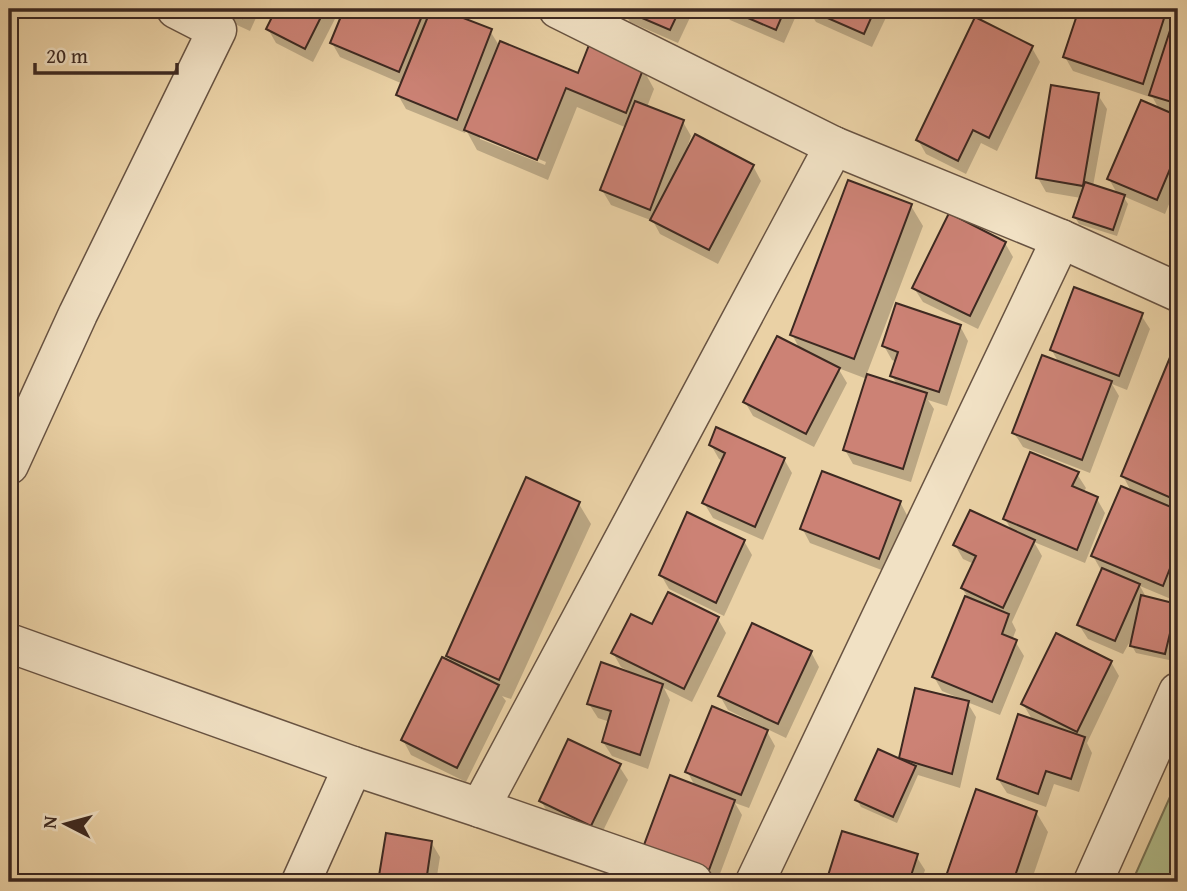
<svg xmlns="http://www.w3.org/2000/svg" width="1187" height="891" font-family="'Gentium Book Plus',serif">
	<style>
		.green { fill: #b1bd8b; stroke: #777356; stroke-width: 2 }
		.shadow { fill: #0003; fill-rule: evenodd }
		.building { fill: #cc8275; stroke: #3d2921; stroke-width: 2 }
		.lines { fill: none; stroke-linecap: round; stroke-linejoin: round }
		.minor-casing { stroke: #685342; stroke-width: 41 }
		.tertiary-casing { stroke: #685342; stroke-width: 41 }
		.minor { stroke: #f1e1c4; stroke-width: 38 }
		.tertiary { stroke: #f1e1c4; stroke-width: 38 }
	</style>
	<rect width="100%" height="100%" fill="#ead1a5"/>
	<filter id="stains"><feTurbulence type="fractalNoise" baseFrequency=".00286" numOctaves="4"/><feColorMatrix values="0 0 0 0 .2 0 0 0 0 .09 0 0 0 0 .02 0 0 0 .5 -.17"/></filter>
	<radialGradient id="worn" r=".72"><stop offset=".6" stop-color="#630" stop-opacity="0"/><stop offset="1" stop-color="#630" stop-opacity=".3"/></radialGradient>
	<polygon class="green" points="1178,779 1178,882 1132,882"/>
	<g class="shadow">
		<polygon points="202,9 260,9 250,31"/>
		<polygon points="278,9 340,9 313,62 276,43 268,29"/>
		<path d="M 346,9 L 414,9 L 423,13 L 428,21 L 432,9 L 435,9 L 490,31 L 500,47 L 579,75 L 643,69 L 654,89 L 647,107 L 683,122 L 691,136 L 687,148 L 753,166 L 761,181 L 718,264 L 660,234 L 653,221 L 611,205 L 602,190 L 627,128 L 577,107 L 548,180 L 477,150 L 466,130 L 465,133 L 406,109 L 398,95 L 403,84 L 340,57 L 332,43 ZM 480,135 L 546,162 L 545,165 L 480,139 Z"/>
		<polygon points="622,9 694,9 678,43 630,22"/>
		<polygon points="724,9 799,9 784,43 730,20"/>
		<polygon points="808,9 890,9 872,47 816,22"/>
		<polygon points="1081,9 1177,9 1178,11 1178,115 1175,114 1174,116 1178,118 1178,182 1165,214 1123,196 1128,204 1117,236 1079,224 1075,217 1081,198 1046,192 1038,178 1098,95 1107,109 1093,186 1118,195 1109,179 1160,111 1153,98 1073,71 1065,57"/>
		<polygon points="1032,48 1040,62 997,151 981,143 966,174 926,154 918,140"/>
		<polygon points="911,206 923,226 866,376 898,386 892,376 897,362 892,360 884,346 960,326 968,341 947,406 928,400 934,409 911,482 853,464 845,450 867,379 838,368 847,383 814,447 753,416 745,402 800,350 792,334"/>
		<polygon points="1005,243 1013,257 978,329 923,302 914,288"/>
		<polygon points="1141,315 1150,329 1127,390 1112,384 1119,396 1090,473 1023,447 1014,433 1059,363 1051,349"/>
		<polygon points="1178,342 1178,581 1171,599 1140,586 1147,599 1176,605 1178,610 1169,660 1136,653 1132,646 1134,634 1123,654 1088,639 1079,625 1101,570 1093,556 1132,493 1123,476"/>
		<polygon points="711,445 784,459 792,473 763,540 713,518 704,503 723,461 719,459"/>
		<polygon points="1077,474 1086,488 1083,493 1097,499 1105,513 1085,563 1034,542 1042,556 1012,622 1016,630 1012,640 1015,641 1024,656 1000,715 967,702 976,717 960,788 918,775 897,823 861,807 857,800 904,763 901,758 958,700 959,698 942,691 934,677 967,596 962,588 974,564 963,559 955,545 1012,531 1005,519"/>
		<polygon points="900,502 908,517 887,572 810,543 802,528"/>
		<polygon points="579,504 591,524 511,699 502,696 506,701 466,782 411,755 403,740 452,664 448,656"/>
		<polygon points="744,541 752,555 724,616 669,589 661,575"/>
		<polygon points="718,619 726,633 692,702 664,688 670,700 648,769 612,756 603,742 610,722 598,718 589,704 629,674 630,672 621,667 613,653 653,627"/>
		<polygon points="811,652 819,667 786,738 765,728 775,746 749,808 735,803 742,815 717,882 654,859 695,786 687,771 748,720 728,710 720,696"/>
		<polygon points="1111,662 1119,676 1087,743 1092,753 1079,792 1054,784 1046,807 1007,793 998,779 1033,721 1023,704"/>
		<polygon points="619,766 628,780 599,839 549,815 541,801"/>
		<polygon points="977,791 1036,812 1048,832 1031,882 946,882"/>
		<polygon points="843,834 916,856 925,870 921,882 828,882"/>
		<polygon points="387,835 431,842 440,857 436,882 380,882"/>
	</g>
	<g class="building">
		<polygon points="222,9 246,9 242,18"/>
		<polygon points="276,9 325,9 305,49 266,29"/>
		<polygon points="344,9 418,9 424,11 399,72 330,43"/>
		<polygon points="431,9 440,9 492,29 457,120 396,95"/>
		<polygon points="621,9 680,9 670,30"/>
		<polygon points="727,9 785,9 776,30"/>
		<polygon points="807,9 875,9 864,34"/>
		<polygon points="1079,9 1167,9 1143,84 1063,57"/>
		<polygon points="1177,9 1178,9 1178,104 1149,95"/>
		<polygon points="975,17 1033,46 989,138 973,130 958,161 916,140"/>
		<polygon points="500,41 578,73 589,45 644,67 626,113 566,88 537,160 464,130"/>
		<polygon points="1051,85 1099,93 1083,186 1036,178"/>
		<polygon points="1141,100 1178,116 1178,150 1157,200 1107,179"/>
		<polygon points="635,101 684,120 650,210 600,190"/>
		<polygon points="695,134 754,165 709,250 650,220"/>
		<polygon points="848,180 912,204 854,359 790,335"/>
		<polygon points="1085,182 1125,195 1113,230 1073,217"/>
		<polygon points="949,213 1006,242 970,316 912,288"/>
		<polygon points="1074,287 1143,313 1119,376 1050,350"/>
		<polygon points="896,303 961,325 939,392 890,376 898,352 882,346"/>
		<polygon points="777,336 840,368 806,434 743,402"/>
		<polygon points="1178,338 1178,501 1121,476"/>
		<polygon points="1042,355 1112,381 1082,460 1012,433"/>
		<polygon points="867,374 927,393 903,469 843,450"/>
		<polygon points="716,427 785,458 755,527 702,503 725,453 709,445"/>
		<polygon points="1030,452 1079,472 1072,486 1098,497 1077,550 1003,519"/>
		<polygon points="822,471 901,501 879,559 800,529"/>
		<polygon points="526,477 580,502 499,680 446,656"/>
		<polygon points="1121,486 1178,510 1178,548 1163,586 1091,556"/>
		<polygon points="970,510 1035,540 1003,608 961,588 976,556 953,545"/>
		<polygon points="687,512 745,540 716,603 659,575"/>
		<polygon points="1102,568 1140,584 1115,641 1077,625"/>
		<polygon points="668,592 719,617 684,689 611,653 631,614 652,624"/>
		<polygon points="1141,595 1177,604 1165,654 1130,646"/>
		<polygon points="965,596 1009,614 1002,634 1017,640 992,702 932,677"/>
		<polygon points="752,623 812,651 778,724 718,696"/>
		<polygon points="1056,633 1112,661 1077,732 1021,704"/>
		<polygon points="442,657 499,685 457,768 401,740"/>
		<polygon points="601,662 663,684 640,755 602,742 611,711 587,704"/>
		<polygon points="915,688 969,701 952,774 899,758"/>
		<polygon points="712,706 768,730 741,795 685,772"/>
		<polygon points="1018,714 1085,737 1071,779 1046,771 1038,794 997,779"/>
		<polygon points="568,739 621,764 591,826 539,801"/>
		<polygon points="878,749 916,766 893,817 855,800"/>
		<polygon points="670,775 735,800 709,870 644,845"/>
		<polygon points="976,789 1037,811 1013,882 944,882"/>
		<polygon points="842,831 918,854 909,882 826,882"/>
		<polygon points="386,833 432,841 426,882 378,882"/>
	</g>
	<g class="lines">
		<defs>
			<g id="minor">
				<polyline points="558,9 834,146 1061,239 1178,292"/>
				<polyline points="9,465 78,314 217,30 176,9"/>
				<polyline points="9,643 353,766 480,808 693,882"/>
				<polyline points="480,808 834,146"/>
				<polyline points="301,882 353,766"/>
				<polyline points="755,882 1061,239"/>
			</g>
			<polyline id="tertiary" points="1093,882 1178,692"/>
		</defs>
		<use href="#minor" class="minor-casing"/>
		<use href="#tertiary" class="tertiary-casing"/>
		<use href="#minor" class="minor"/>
		<use href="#tertiary" class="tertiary"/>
	</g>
	<rect width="1187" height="891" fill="none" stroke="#ead1a5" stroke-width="35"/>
	<rect x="10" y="10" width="1166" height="870" fill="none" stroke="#3d2921" stroke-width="3.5"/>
	<rect x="18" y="18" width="1152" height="856" fill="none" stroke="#3d2921" stroke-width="2"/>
	<g transform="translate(66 824) rotate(276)" stroke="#f1e1c4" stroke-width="5" paint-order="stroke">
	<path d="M0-5L12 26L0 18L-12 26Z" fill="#3d2921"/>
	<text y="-10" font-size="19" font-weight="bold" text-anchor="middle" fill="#3d2921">N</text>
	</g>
	<path d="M35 63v10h142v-10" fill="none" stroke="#3d2921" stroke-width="3.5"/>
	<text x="46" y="63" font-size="21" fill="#3d2921" stroke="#f1e1c4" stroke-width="5" paint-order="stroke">20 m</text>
	<rect width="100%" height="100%" filter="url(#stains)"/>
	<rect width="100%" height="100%" fill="url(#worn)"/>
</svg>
